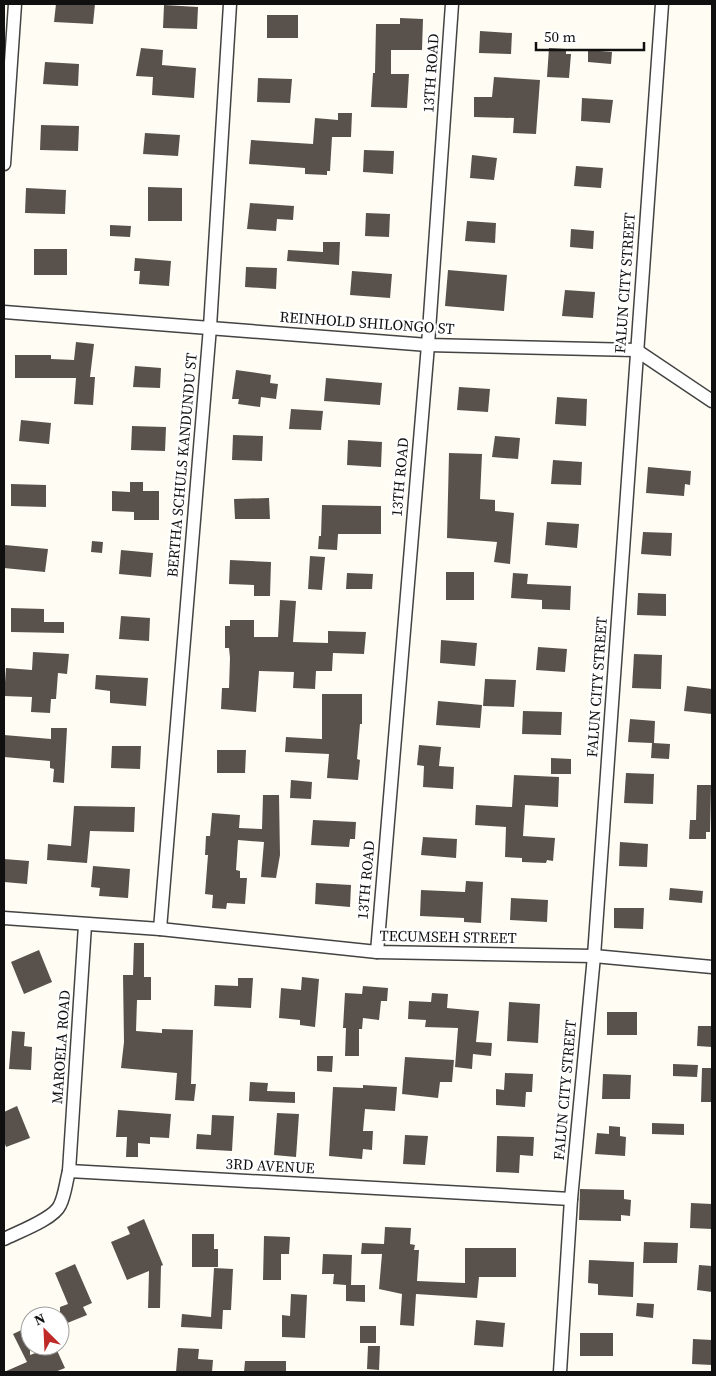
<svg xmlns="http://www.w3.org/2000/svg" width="716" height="1376" font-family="'Source Serif 4',serif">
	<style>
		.building { fill: #59524c }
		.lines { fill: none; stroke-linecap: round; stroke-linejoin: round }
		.minor-casing { stroke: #434343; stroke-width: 15 }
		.minor { stroke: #fff; stroke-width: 12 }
		.labels { text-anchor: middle; stroke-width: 5; stroke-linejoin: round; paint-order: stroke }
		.street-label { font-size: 15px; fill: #101010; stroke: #fff }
	</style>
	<rect width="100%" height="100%" fill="#fffdf3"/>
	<g class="building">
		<polygon points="56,4 95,4 93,24 54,22"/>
		<polygon points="164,5 198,7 197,29 163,28"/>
		<rect x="267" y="15" width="31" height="23"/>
		<polygon points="400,18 423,19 422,50 391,50 391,74 409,74 407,108 371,107 373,73 375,73 376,24 400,24"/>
		<polygon points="480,31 512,33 511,54 479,53"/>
		<polygon points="141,48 163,50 162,65 196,68 194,98 152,95 153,77 136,76"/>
		<polygon points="549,48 566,49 566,54 571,54 569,78 547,77"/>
		<polygon points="588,50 612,52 611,64 588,62"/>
		<polygon points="45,62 79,64 78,86 43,84"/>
		<polygon points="494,77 540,80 536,134 513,133 514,118 474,117 474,97 492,97"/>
		<polygon points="258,78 292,79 290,103 257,102"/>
		<polygon points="582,98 613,100 610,123 581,121"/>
		<polygon points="338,113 352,113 351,137 332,137 330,171 327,171 327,175 305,174 305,168 249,164 251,140 313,144 315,118 338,120"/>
		<polygon points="41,125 79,126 78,151 40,150"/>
		<polygon points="145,133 180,135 178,156 143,154"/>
		<polygon points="364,150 394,151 393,174 363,172"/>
		<polygon points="472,155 497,158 494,180 470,178"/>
		<polygon points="576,166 603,168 601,188 574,186"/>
		<polygon points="148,187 182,188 182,221 148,221"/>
		<polygon points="26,188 66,190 65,214 25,213"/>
		<polygon points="250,203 294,206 293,220 277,219 276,231 247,229"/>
		<polygon points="366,213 390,214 389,237 365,236"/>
		<polygon points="467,221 496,223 495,243 465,241"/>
		<polygon points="110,225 131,226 130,237 110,236"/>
		<polygon points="571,229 594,231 593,249 570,247"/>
		<polygon points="323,242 340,242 339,265 287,261 288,250 323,252"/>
		<rect x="34" y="249" width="33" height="26"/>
		<polygon points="135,258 171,261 169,286 139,284 140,271 134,271"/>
		<polygon points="246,267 277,268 276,289 245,287"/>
		<polygon points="448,270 507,275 504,311 445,306"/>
		<polygon points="352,271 392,274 390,298 350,295"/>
		<polygon points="565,290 595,292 593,318 562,316"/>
		<polygon points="76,342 94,344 90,377 95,377 93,405 74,404 76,378 15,378 15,355 51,355 51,359 74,360"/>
		<polygon points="135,366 161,368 160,388 133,387"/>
		<polygon points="236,370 271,375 270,383 278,384 276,399 261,397 260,407 238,404 239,399 232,399"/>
		<polygon points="326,378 382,383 380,405 324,401"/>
		<polygon points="459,387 490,389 488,412 457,410"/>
		<polygon points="557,397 587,399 586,426 555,424"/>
		<polygon points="291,409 323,411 321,430 289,429"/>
		<polygon points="21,420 51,423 49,444 19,441"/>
		<polygon points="132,426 166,427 165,451 131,450"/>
		<polygon points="233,435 263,436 262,461 232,460"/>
		<polygon points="495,436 520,438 518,459 492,457"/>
		<polygon points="348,440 382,442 381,467 347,465"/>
		<polygon points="449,453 482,454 480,499 495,500 495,511 514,513 510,564 494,562 497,542 447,538"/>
		<polygon points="553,460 582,462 581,485 551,484"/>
		<polygon points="648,467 691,471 690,485 685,484 684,496 646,493"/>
		<polygon points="130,482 143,482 143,491 159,491 159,520 134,520 134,512 112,511 112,491 130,492"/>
		<polygon points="11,484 46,485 46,507 11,506"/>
		<polygon points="269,498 270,519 235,519 234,499"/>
		<polygon points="322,505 381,506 381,534 338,534 337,550 318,549 319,536 321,536"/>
		<polygon points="547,522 579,524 577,548 545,545"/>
		<polygon points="643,532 672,533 671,556 641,554"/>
		<polygon points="92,541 103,542 102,553 91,552"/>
		<polygon points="5,545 48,549 45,572 4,568"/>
		<polygon points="121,550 153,553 151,577 119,574"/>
		<polygon points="310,556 325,557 322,590 308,589"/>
		<polygon points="230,560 271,562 270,596 254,596 254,585 229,584"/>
		<rect x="446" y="572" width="28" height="28"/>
		<polygon points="347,573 373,574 372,589 346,589"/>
		<polygon points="513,573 528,574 527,584 571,586 570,610 542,609 542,600 511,598"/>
		<polygon points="638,593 666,594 666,616 637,615"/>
		<polygon points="280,600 296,601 293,642 328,643 328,631 366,632 364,654 333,653 332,671 316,671 315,689 293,688 294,672 259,671 256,712 221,709 222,688 229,688 230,658 229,648 225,648 225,626 230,626 230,620 254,620 254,637 278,637"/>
		<polygon points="11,608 44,609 44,622 64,622 64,633 11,632"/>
		<polygon points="121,616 150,618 149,641 119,639"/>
		<polygon points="441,640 477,643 475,666 440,663"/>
		<polygon points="538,647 567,649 565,672 536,670"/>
		<polygon points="33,652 69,654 67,674 58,673 56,699 51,699 50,713 31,712 32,697 4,696 6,668 32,670"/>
		<polygon points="634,654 662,655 661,689 632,688"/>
		<polygon points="96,675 148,678 146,706 110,703 110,691 95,689"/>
		<polygon points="485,679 516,680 514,707 483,706"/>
		<polygon points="687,686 712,689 712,714 684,711"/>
		<polygon points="322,694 362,694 362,724 360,724 357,759 360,760 358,780 327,778 329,754 285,752 286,737 322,739"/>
		<polygon points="438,701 482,705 480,728 436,725"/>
		<polygon points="523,711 562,712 561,735 522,734"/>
		<polygon points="630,719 655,721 654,743 670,744 669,759 651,758 652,743 628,742"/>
		<polygon points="51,728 67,728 64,783 53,782 54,769 50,768 50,761 4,757 4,735 51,739"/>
		<polygon points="419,745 441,747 439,766 454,767 453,789 423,787 424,766 417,765"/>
		<polygon points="112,746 141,746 140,769 111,768"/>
		<polygon points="217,750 246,750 245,773 217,773"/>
		<polygon points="551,758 571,759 571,774 551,774"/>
		<polygon points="626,773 654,774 653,804 624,803"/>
		<polygon points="514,775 559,777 558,807 525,805 523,836 555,838 553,861 547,860 546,863 522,862 522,858 505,857 506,827 475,825 476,805 512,807"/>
		<polygon points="291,780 312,782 311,799 290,798"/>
		<polygon points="697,785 711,785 710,832 706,832 706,839 689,839 690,820 696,820"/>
		<polygon points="263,795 279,795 280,855 276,878 261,877 264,842 238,840 236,870 240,871 240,878 247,878 245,904 227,903 226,909 212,908 213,895 205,894 208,855 205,855 206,836 210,836 212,813 240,815 239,828 262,829"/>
		<polygon points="74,806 135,807 134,832 90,831 87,863 47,860 48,844 71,846"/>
		<polygon points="313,820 356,822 355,839 350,839 349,847 311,845"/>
		<polygon points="423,837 457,839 456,858 421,855"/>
		<polygon points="620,842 648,844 647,867 619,866"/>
		<polygon points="4,859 29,861 27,884 4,882"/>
		<polygon points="93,866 130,869 128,898 99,896 100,888 91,887"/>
		<polygon points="466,881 483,882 481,923 464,922 464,918 420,916 421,890 465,892"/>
		<polygon points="316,883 351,885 350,907 315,904"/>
		<polygon points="670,888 703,891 702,903 669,900"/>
		<polygon points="511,898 548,900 547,922 510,920"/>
		<polygon points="614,908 644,908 643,929 614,928"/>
		<polygon points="134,943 144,943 144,977 151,977 151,1000 137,1000 136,1031 162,1033 162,1029 193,1030 191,1084 196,1084 194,1101 175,1100 177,1073 121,1068 124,1042 123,975 133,975"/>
		<polygon points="39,950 52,982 24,994 11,962"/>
		<polygon points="302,977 319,979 315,1027 300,1025 300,1020 279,1018 281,988 301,990"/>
		<polygon points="238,978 253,978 251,1008 214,1006 215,985 238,986"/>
		<polygon points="363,986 388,988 387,1001 381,1001 379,1020 363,1018 362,1029 359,1029 359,1056 345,1056 346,1028 343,1028 345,993 362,994"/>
		<polygon points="432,993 448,994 447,1008 479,1011 476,1042 492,1043 491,1056 473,1054 472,1069 455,1067 458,1028 425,1027 426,1020 408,1019 409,1001 431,1002"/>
		<polygon points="509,1002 540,1004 538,1043 507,1041"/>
		<rect x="607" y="1012" width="30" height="23"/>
		<polygon points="698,1026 712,1026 712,1047 697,1046"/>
		<polygon points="12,1031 25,1032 24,1046 32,1047 31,1070 9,1069"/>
		<polygon points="317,1056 333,1056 332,1072 317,1071"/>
		<polygon points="405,1057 454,1060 452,1082 440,1082 438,1098 402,1094"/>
		<polygon points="673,1064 698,1065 697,1077 673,1076"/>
		<polygon points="702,1068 712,1068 712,1102 701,1102"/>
		<polygon points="505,1073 533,1074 532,1092 526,1092 525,1107 496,1105 496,1089 504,1090"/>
		<polygon points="603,1074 631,1075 630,1099 602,1099"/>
		<polygon points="250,1082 268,1083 267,1091 295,1092 295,1103 249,1101"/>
		<polygon points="363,1085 397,1087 395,1111 365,1109 363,1131 373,1131 372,1150 363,1149 362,1159 329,1156 333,1087 363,1088"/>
		<polygon points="17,1106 30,1138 6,1147 4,1141 4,1112"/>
		<polygon points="118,1110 171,1114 169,1138 150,1137 150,1144 138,1143 138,1157 126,1157 127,1137 116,1137"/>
		<polygon points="277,1113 299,1114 296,1157 274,1155"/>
		<polygon points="212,1115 234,1116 232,1151 196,1149 197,1134 211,1135"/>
		<polygon points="652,1123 684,1124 684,1135 652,1134"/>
		<polygon points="609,1126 620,1127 620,1136 626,1137 625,1156 595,1154 597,1133 609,1134"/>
		<polygon points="405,1135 428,1136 425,1165 403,1164"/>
		<polygon points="497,1136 534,1137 533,1156 520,1155 519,1173 496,1172"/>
		<polygon points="580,1189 624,1190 624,1199 631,1200 630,1216 621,1215 621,1221 579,1220"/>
		<polygon points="691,1203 712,1204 712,1229 690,1228"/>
		<polygon points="144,1219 163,1265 161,1266 160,1308 148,1308 149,1271 127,1280 111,1242 130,1234 127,1227"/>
		<polygon points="385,1227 411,1228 410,1244 415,1245 414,1250 419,1250 417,1281 465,1283 465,1248 516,1248 516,1277 479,1277 477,1298 416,1294 414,1326 400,1325 402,1294 379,1289 382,1254 361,1254 362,1243 384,1244"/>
		<polygon points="192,1234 214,1234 214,1249 218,1249 218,1267 192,1267"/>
		<polygon points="264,1236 290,1237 289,1254 281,1254 281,1280 263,1280"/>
		<polygon points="644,1242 678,1243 677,1263 643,1263"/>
		<polygon points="323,1254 352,1255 351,1285 365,1285 365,1302 346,1301 346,1285 333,1284 334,1274 322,1274"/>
		<polygon points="589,1260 634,1262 633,1297 598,1295 598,1284 588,1283"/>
		<polygon points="75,1264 92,1303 83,1307 87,1315 60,1326 60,1307 68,1304 55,1273"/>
		<polygon points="699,1265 712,1266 712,1292 697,1290"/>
		<polygon points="214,1268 233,1269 231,1310 223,1310 222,1329 181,1327 182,1314 211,1317"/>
		<polygon points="291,1294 307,1295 305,1338 282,1337 282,1315 290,1316"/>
		<polygon points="637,1303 654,1304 653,1318 636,1316"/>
		<polygon points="476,1320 505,1323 503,1347 474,1345"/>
		<polygon points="30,1326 30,1355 55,1346 65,1368 55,1372 4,1372 27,1362 13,1334"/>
		<rect x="360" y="1326" width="16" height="17"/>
		<rect x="580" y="1333" width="33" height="23"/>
		<polygon points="693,1339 712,1340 712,1365 692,1364"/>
		<polygon points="368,1346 380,1346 379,1370 367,1369"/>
		<polygon points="178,1348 199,1349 198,1359 213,1360 212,1372 176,1372"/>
		<polygon points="245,1361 286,1361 286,1372 244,1372"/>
	</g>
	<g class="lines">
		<defs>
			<g id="minor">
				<polyline points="4,164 15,4"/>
				<polyline points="4,312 428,345 636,350 712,401"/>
				<polyline points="4,918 160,929 377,952 594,956 712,967"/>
				<polyline points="160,929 210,327 230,4"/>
				<polyline points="377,952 428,345 452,4"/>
				<polyline points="69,1171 571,1199"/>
				<path d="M 4,1239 C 18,1232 54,1219 60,1205 C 65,1195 66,1182 69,1171 L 85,925"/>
				<polyline points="560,1372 571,1199 594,956 662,4"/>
			</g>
		</defs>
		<use href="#minor" class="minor-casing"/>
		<use href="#minor" class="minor"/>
	</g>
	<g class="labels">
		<g class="street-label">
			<text transform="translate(431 73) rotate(-86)" y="5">13TH ROAD</text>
			<text transform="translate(625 283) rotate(-86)" y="5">FALUN CITY STREET</text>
			<text transform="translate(367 323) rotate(4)" y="5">REINHOLD SHILONGO ST</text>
			<text transform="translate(182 465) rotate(-85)" y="5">BERTHA SCHULS KANDUNDU ST</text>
			<text transform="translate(400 477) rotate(-85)" y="5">13TH ROAD</text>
			<text transform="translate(597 687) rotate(-86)" y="5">FALUN CITY STREET</text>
			<text transform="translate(366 880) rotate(-85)" y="5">13TH ROAD</text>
			<text transform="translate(448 937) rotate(1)" y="5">TECUMSEH STREET</text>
			<text transform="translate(61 1047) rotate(-86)" y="5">MAROELA ROAD</text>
			<text transform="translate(565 1090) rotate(-85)" y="5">FALUN CITY STREET</text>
			<text transform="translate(270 1166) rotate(3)" y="5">3RD AVENUE</text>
		</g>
	</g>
	<rect width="716" height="1376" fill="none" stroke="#101010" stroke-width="10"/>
	<g transform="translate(45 1331) rotate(336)"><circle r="24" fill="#ffffff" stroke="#9f9f9f"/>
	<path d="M0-4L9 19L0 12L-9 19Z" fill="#bf2a29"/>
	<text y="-8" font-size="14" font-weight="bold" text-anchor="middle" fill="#101010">N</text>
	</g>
	<path d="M536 42v8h108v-8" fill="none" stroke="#101010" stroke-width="2.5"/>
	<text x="544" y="42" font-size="15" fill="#101010" stroke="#ffffff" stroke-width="4" paint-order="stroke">50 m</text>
</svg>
